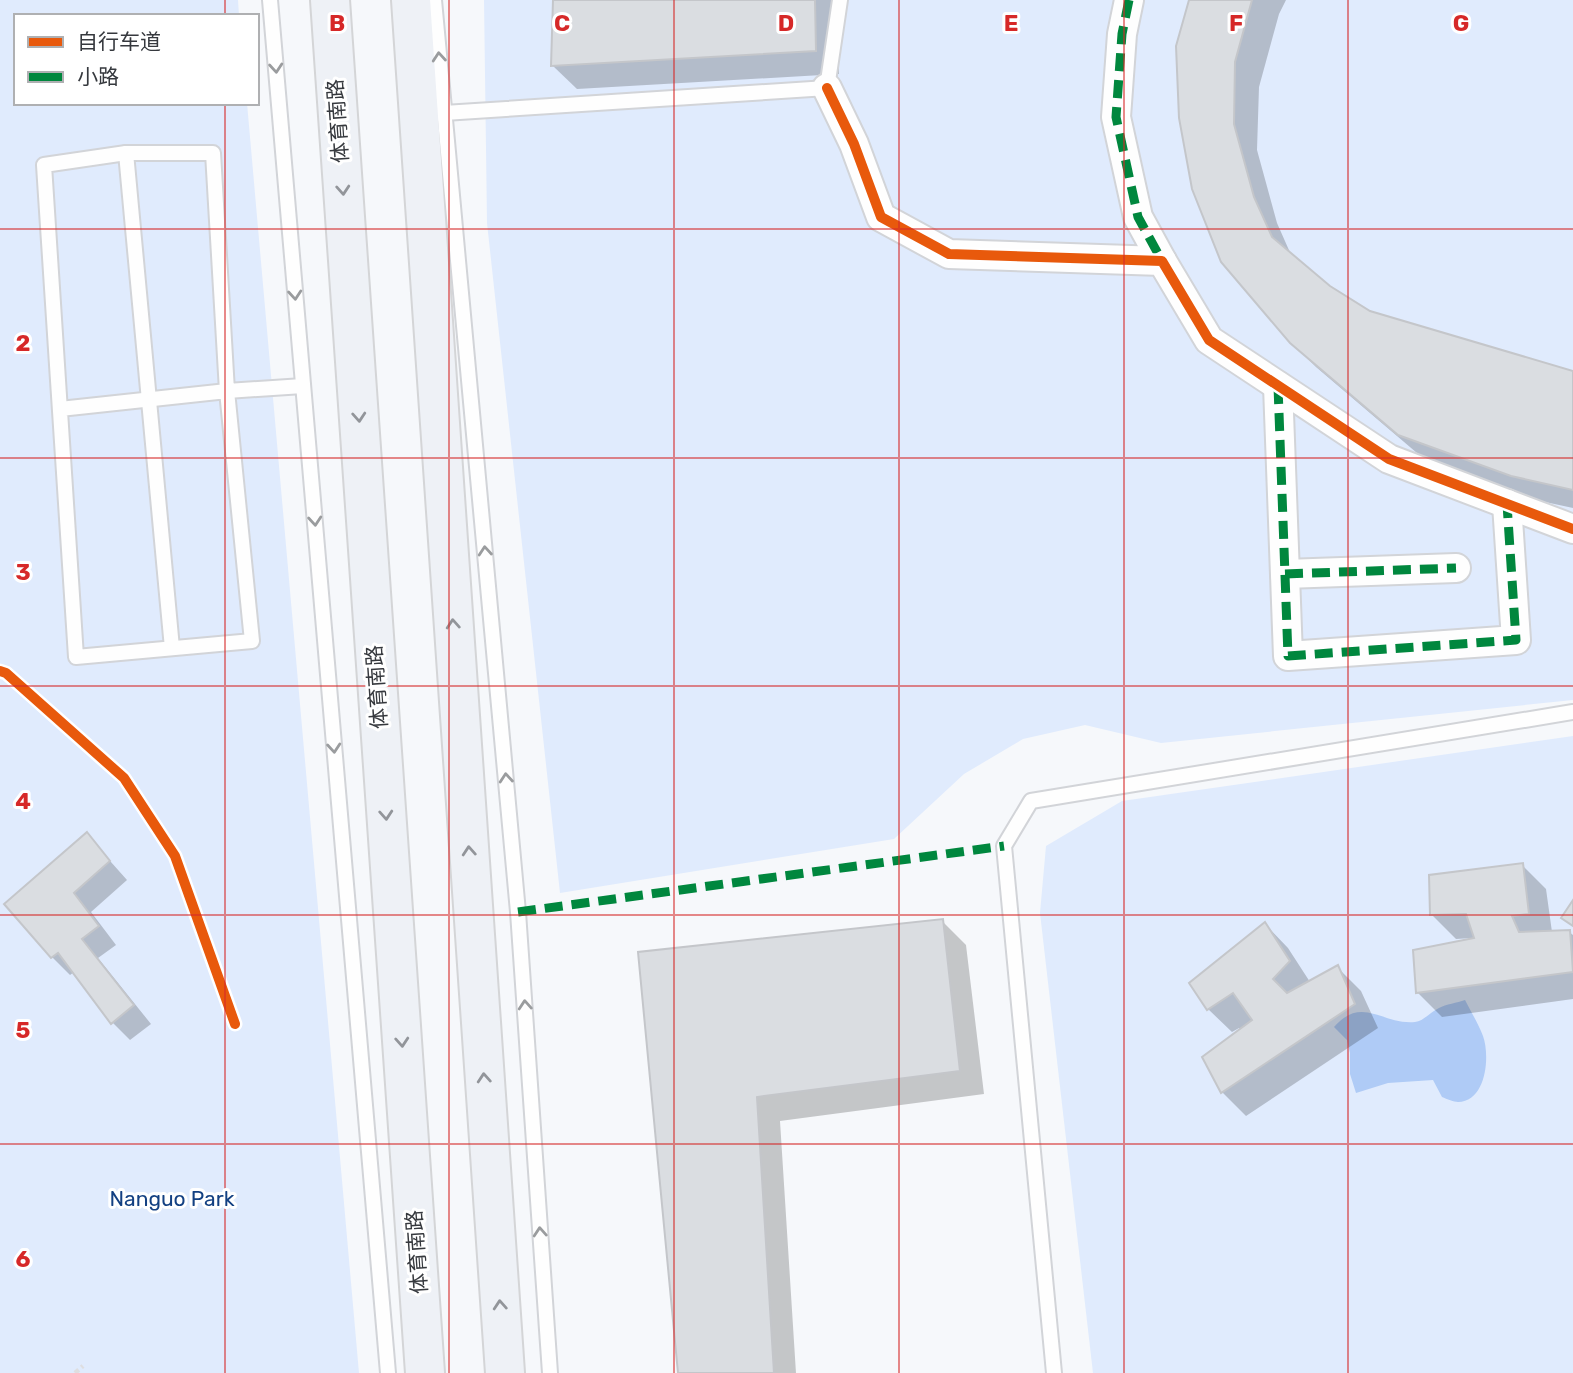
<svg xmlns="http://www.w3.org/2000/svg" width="1573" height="1373" font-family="Rubik,'Noto Sans SC',sans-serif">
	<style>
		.green { fill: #e0ebfd }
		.water { fill: #afcbf6 }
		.shadow { fill: #0003 }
		.building { fill: #dadde1; stroke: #c4c6ca; stroke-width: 2 }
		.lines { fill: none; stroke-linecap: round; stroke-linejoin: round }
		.service-casing { stroke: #d2d4d8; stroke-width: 18 }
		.minor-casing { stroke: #d2d4d8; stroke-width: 32 }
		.primary-casing { stroke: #d4d5d7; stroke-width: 42 }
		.path { stroke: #dedee0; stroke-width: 4.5; stroke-dasharray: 5 3.5; stroke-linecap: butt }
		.service { stroke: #fefefe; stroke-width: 14 }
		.minor { stroke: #fefefe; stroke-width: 28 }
		.primary { stroke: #eef1f6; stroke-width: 38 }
		.quiet { stroke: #00873e; stroke-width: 9; stroke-dasharray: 18 9; stroke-linecap: butt }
		.cycleway-casing { stroke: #fff; stroke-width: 15 }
		.cycleway { stroke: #e8590c; stroke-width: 10 }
		.oneway { stroke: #9a9c9e }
		.oneway2 { stroke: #92959a }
		.grid { fill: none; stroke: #d62828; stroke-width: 2; stroke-opacity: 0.55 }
		.labels { text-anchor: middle; stroke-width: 6; stroke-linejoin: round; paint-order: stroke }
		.street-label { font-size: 21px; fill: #36393e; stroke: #fff }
		.park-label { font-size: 21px; fill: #134082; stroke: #fff }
		.grid-label { font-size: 23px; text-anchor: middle; font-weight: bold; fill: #d62828; stroke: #fff; stroke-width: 6; stroke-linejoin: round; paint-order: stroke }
	</style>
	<rect width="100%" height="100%" fill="#f6f8fb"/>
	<g class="green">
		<polygon points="0,0 238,0 239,16 16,16 16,103 247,103 359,1373 0,1373"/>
		<polygon points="484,0 1573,0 1573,700 1161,743 1085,725 1023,739 964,774 894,839 560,893 487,223"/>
		<polygon points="1573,736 1573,1373 1093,1373 1040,913 1046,846 1122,801"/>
	</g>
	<path class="water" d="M 1465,1000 C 1471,1012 1478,1023 1483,1036 C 1490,1055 1487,1101 1458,1102 C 1454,1102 1447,1099 1442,1097 L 1433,1080 L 1388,1083 L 1356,1093 L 1350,1074 L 1350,1053 L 1347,1040 L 1334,1027 C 1362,995 1382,1025 1415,1022 C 1424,1021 1430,1012 1439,1008 C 1446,1004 1457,1003 1465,1000 Z"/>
	<g class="shadow">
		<polygon points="555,0 838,0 839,74 577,89 553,66"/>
		<polygon points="1191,0 1286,0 1279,14 1259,87 1257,150 1277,223 1292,257 1329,288 1369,313 1573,373 1573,508 1536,500 1424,459 1316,367 1291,342"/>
		<polygon points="86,834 127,880 91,912 116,945 98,958 151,1024 130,1040 112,1022 74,972 70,975 52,957"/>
		<polygon points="1522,865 1546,889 1552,932 1569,932 1573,935 1573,999 1442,1017 1418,993 1472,940 1472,938 1456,939 1432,915"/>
		<polygon points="942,921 966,945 984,1094 780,1121 796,1373 680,1373 639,954"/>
		<polygon points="1265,924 1288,948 1310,982 1337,967 1361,991 1378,1028 1246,1116 1222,1092 1204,1057 1241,1030 1239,1028 1232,1032 1208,1009"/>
	</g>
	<g class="building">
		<polygon points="553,0 815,0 816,51 551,66"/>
		<polygon points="1189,0 1252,0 1235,62 1234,124 1254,197 1272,237 1330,286 1370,311 1573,371 1573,490 1511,476 1398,435 1290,343 1221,262 1192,189 1179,118 1176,46"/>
		<polygon points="87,832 110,861 74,893 99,926 82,939 134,1005 111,1024 58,953 51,958 4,904"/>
		<polygon points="1523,863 1529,914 1512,916 1519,932 1570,930 1573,972 1416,993 1413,950 1474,938 1466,914 1430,915 1429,875"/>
		<polygon points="1573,900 1573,926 1561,918"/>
		<polygon points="943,919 960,1071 757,1097 774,1373 678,1373 638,952"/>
		<polygon points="1265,922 1290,961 1273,979 1287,993 1338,965 1355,1004 1221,1093 1202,1057 1252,1020 1233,993 1207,1010 1189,983"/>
	</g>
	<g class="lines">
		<defs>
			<g id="service">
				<polyline points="270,0 388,1373"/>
				<polyline points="434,0 518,912 550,1373"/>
				<polyline points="444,113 827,88 840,0"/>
				<polyline points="126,153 172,648"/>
				<polyline points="60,409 227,391 252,641 76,657 44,165 126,153 213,153 227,391 303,386"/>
				<polyline points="1054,1373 1004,846 1031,801 1573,712"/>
			</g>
			<g id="minor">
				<polyline points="1129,0 1122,34 1116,117 1138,217 1162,261"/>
				<polyline points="827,88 854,144 881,217 949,254 1162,261 1209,340 1389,459 1573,529"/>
				<polyline points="1278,386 1288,656 1516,640 1507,504"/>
				<polyline points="1285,574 1456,568"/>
			</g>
			<g id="primary">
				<polyline points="330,0 425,1373"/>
				<polyline points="411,0 505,1373"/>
			</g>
		</defs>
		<use href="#service" class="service-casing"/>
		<use href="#minor" class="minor-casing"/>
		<use href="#primary" class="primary-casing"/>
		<polyline class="path" points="75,1373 83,1366"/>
		<use href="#service" class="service"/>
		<use href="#minor" class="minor"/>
		<use href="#primary" class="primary"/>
		<g class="quiet">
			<polyline points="1129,0 1122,34 1116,117 1138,217 1162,261"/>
			<polyline points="1278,386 1288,656 1516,640 1507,504"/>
			<polyline points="1285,574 1456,568"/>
			<polyline points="518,912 1004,846"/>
		</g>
		<defs>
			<g id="cycleway">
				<polyline points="827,88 854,144 881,217 949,254 1162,261 1209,340 1389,459 1573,529"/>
				<polyline points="0,671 6,673 124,778 175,856 235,1024"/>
			</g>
		</defs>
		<use href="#cycleway" class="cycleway-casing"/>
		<use href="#cycleway" class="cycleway"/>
	</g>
	<defs><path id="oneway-chevron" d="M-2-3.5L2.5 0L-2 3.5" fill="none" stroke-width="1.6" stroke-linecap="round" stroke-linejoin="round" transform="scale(1.75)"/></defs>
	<g class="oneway">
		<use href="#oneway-chevron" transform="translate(439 57) rotate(-95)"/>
		<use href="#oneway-chevron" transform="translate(276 68) rotate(85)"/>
		<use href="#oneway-chevron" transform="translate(295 295) rotate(85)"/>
		<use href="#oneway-chevron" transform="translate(315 521) rotate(85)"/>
		<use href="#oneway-chevron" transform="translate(485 551) rotate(-95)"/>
		<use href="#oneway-chevron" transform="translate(334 748) rotate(85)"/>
		<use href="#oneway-chevron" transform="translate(506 778) rotate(-95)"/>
		<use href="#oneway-chevron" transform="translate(525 1005) rotate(-94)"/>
		<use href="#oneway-chevron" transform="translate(540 1232) rotate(-94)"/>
	</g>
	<g class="oneway2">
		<use href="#oneway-chevron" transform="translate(343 190) rotate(86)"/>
		<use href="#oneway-chevron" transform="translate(359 417) rotate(86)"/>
		<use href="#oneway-chevron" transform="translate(453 624) rotate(-94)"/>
		<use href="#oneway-chevron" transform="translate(386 815) rotate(86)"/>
		<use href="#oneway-chevron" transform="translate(469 851) rotate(-94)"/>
		<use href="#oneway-chevron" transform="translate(402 1042) rotate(86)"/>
		<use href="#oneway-chevron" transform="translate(484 1078) rotate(-94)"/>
		<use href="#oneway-chevron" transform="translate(500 1305) rotate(-94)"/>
	</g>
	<path class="grid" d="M 225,0 L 225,16M 449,0 L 449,1373M 674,0 L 674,1373M 899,0 L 899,1373M 1124,0 L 1124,1373M 1348,0 L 1348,1373M 225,103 L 225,1373M 0,229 L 1573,229M 0,458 L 1573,458M 0,686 L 1573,686M 0,915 L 1573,915M 0,1144 L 1573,1144"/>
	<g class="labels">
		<g class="street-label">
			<text transform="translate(338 121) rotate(-94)" y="7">体育南路</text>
			<text transform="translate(377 687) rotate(-94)" y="7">体育南路</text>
			<text transform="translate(417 1252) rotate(-94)" y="7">体育南路</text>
		</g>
		<g class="park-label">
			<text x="172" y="1206">Nanguo Park</text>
		</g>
	</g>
	<g class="grid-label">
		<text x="337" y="31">B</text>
		<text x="562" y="31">C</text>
		<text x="786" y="31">D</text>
		<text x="1011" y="31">E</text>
		<text x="1236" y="31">F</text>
		<text x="1461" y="31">G</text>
		<text x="23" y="351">2</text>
		<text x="23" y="580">3</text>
		<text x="23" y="809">4</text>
		<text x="23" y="1038">5</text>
		<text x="23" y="1267">6</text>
	</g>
	<rect x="14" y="14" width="245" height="91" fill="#ffffff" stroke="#afb0b2" stroke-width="2"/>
	<rect x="28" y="37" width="35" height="10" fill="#e8590c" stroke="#afb0b2" stroke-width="2"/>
	<text x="77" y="49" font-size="21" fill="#36393e">自行车道</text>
	<rect x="28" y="72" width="35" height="10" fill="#00873e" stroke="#afb0b2" stroke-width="2"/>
	<text x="77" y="84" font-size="21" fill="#36393e">小路</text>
</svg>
